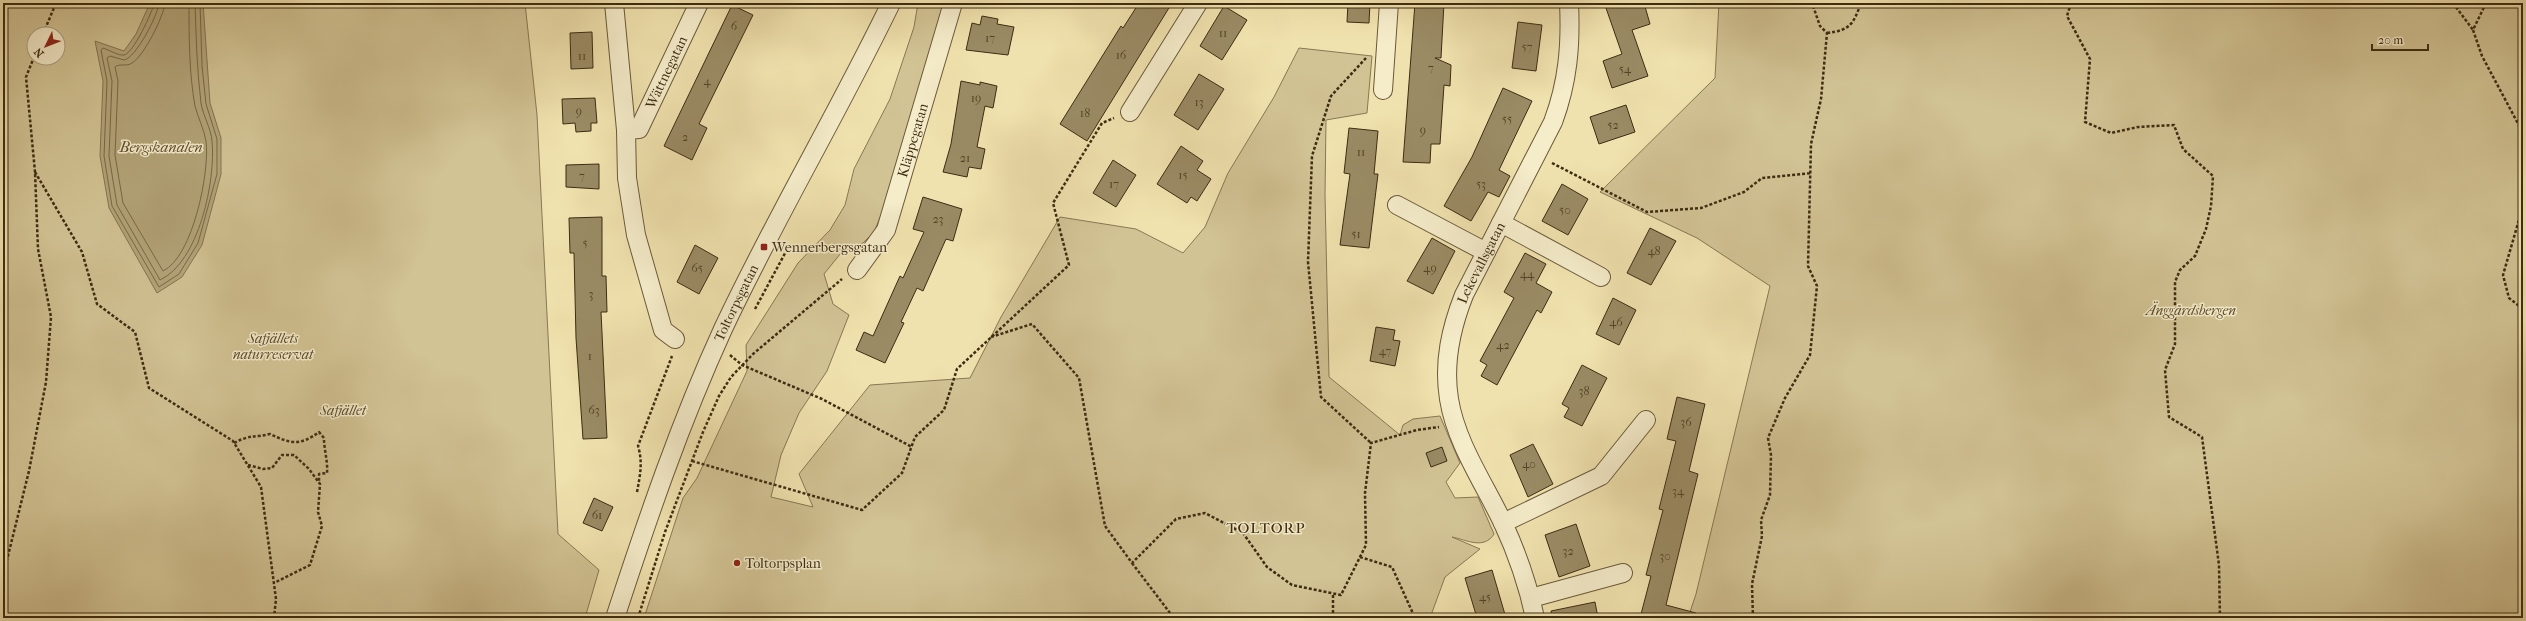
<svg xmlns="http://www.w3.org/2000/svg" width="2526" height="621" viewBox="0 0 2526 621" font-family="'IM FELL French Canon',serif">
<style>
.green{fill:#d2c394;stroke:#887854;fill-rule:evenodd}
.water{fill:#b3a479;stroke:#847450}
.lines{fill:none;stroke-linecap:round;stroke-linejoin:round}
.shore{stroke:#786846;stroke-width:1}
.building{fill:#9a8b64;stroke:#3d2c13}
.minor-casing{stroke:#6a5a3a;stroke-width:20}
.path{stroke:#3d2c13;stroke-width:2.5;stroke-dasharray:3 2;stroke-linecap:butt}
.minor{stroke:#f5ecca;stroke-width:18}
.poi-dot{fill:#8f2418;stroke:#f5ecca;stroke-width:1.5}
.labels{text-anchor:middle;dominant-baseline:central;stroke-width:3;stroke-linejoin:round;paint-order:stroke}
.number-label{font-size:12px;fill:#544427}
.street-label{font-size:14px;fill:#3d2c13;stroke:#f5ecca}
.poi-label{font-size:14px;fill:#3d2c13;stroke:#f5ecca;text-anchor:start}
.park-label{font-size:14px;font-style:italic;fill:#5b4a2d;stroke:#f5ecca}
.water-label{font-size:15px;font-style:italic;fill:#605032;stroke:#f5ecca}
.neighbourhood-label{font-size:15px;letter-spacing:1px;fill:#3d2c13;stroke:#f5ecca}
</style>
<rect width="100%" height="100%" fill="#f0e2ae"/>
<filter id="stains"><feTurbulence type="fractalNoise" baseFrequency=".005" numOctaves="4"/><feColorMatrix values="0 0 0 0 .2 0 0 0 0 .09 0 0 0 0 .02 0 0 0 .5 -.17"/></filter>
<radialGradient id="worn" r=".72"><stop offset=".6" stop-color="#630" stop-opacity="0"/><stop offset="1" stop-color="#630" stop-opacity=".3"/></radialGradient>
<path class="green" d="M3,3h522l12,112 21,419 41,36 -14,48h-582zM34,34h24v24h-24z
M918,3h26l-62,210 -8,19 -11,11 -22,10 -17,21 9,30 16,11 -22,56 -28,42 -18,42 -10,42 42,10 -14,-33 71,-89 100,-7 31,-61 59,-100 76,12 47,24 22,-26 23,-54 46,-76 25,-49 73,8 -5,57 -41,7 -1,75 4,182 71,58 3,-10 10,-6 27,-3 20,47 -14,19 9,16 23,-1 16,37c-10,16 -27,6 -42,3l28,12 -35,28 -15,41h-786l39,-120 14,-20 50,-107 -1,-26 52,-82 32,-33 15,-25 9,-36 36,-70 24,-72z
M1719,3h804v615h-835l8,-24 74,-308 -73,-48 -97,-46 115,-114z"/>
<path class="water" d="M150,3h53l7,100 11,35v36l-19,71 -20,32 -25,16 -48,-85 -9,-52 3,-75 -8,-40 29,10 12,-17z"/>
<g class="lines">
<path class="shore" d="M154,3c-1,8 -21,51 -30,52 -5,1 -15,-5 -21,-7l-2,2 6,31 -3,75 8,50 47,81 20,-13 19,-31 19,-69v-35l-11,-35 -4,-38 -2,-63
M159,3c-1,12 -23,55 -35,57l-14,-4 -3,2 5,23 -3,75 8,49 43,75c39,-18 56,-100 52,-139 -1,-13 -9,-25 -11,-38 -4,-33 -5,-67 -6,-100
M165,3c-1,13 -21,53 -33,60 -5,4 -13,0 -17,4l3,14 -3,74 8,48 40,68c30,-14 47,-100 43,-130 -2,-12 -8,-23 -11,-35 -6,-33 -6,-69 -6,-103"/>
</g>
<path class="building" d="M1139,3h33l-85,138 -27,-17 61,-98 2,2z
M1348,3h22l-1,20 -22,-1z
M1415,3h29l-3,55h-6l16,7 -1,21 -6,-1 -4,59h-9l-1,19 -27,-1z
M1621,3h23l6,21 -18,6 16,46 -36,12 -9,-27 19,-7 -16,-46z
M732,5l21,10 -54,109 8,4 -15,32 -28,-14z
M1224,6l23,14 -25,40 -22,-14z
M982,16l16,3 -1,5 17,3 -6,28 -42,-5 6,-27 8,2z
M1518,22l24,3 -6,46 -24,-3z
M592,32l1,36 -22,1 -1,-36z
M1199,74l25,15 -26,41 -24,-15z
M961,81l19,4v-3l17,4 -4,22 -8,-2 -8,41 8,2 -4,20 -12,-2 -2,10 -24,-5 8,-28z
M1503,88l29,13 -33,69 11,6 -11,21 -11,-5 -17,29 -27,-15 28,-49z
M595,98l2,25h-6v8l-15,1 -1,-9 -12,1 -1,-25z
M1626,105l9,27 -36,12 -9,-27z
M1349,128l29,3 -4,43h4l-9,74 -29,-3 10,-71 -6,-1z
M1181,146l22,15 -6,9 14,9 -14,22 -6,-4 -4,6 -30,-19z
M1113,160l23,15 -20,32 -23,-14z
M599,164v25l-33,-2v-22z
M1562,184l26,15 -20,36 -26,-14z
M923,197l39,12 -9,32 -7,-2 -23,52 -6,-3 -16,34 3,1 -19,40 -29,-13 8,-18 9,4 27,-60 3,2 21,-46 -11,-3z
M602,217v59h4l1,36h-6l6,126 -24,1 -7,-101 -2,-85h-4l-1,-35z
M1650,228l26,13 -25,44 -24,-12z
M1432,238l23,13 -22,43 -26,-13z
M695,245l23,13 -19,36 -22,-12z
M1525,253l21,11 -10,19 16,9 -11,21 -4,-3 -40,75 -16,-9 6,-11 -7,-4 34,-63 -10,-6z
M1613,298l23,12 -17,35 -23,-11z
M1376,327l19,3 -2,10 7,1 -5,25 -25,-5z
M1582,365l25,13 -25,48 -18,-9 5,-9 -7,-4z
M1677,397l28,7 -16,67 9,3 -32,131 30,8 -1,5h-55l11,-42 -5,-1 17,-65 -4,-1 17,-68 -9,-2z
M1533,444l20,40 -25,13 -18,-42z
M1442,447l5,14 -16,6 -5,-14z
M594,498l19,9 -11,24 -19,-8z
M1576,524l14,42 -31,11 -14,-42z
M1492,570l14,48h-29l-12,-40z
M1595,602l3,16h-46l-1,-7z"/>
<g class="lines">
<defs>
<g id="minor">
<path d="M614,3l12,127 1,48 9,57 27,95 12,9"/>
<path d="M1383,90l6,-87"/>
<path d="M1130,112l68,-109"/>
<path id="s1" d="M626,130l13,-1 60,-126"/>
<path d="M1397,205l89,47"/>
<path d="M1501,223l100,54"/>
<path id="s2" d="M857,270l29,-40 67,-227"/>
<path d="M1503,523l98,-47 45,-56"/>
<path d="M1531,598l92,-25"/>
<path id="s3" d="M615,618c32,-98 65,-195 108,-289 52,-111 115,-216 168,-326"/>
<path id="s4" d="M1535,618c-7,-33 -18,-65 -32,-95 -19,-40 -47,-80 -54,-124 -6,-37 2,-71 15,-104l89,-173c15,-40 18,-77 16,-119"/>
</g>
</defs>
<use href="#minor" class="minor-casing"/>
<path class="path" d="M2071,3l-4,13 23,43 -5,63 26,11 27,-6 36,-2 9,24 30,27 -2,30 -5,23 -11,27 -15,14 -5,12v62l-10,26 4,47 33,20 17,128 1,53
M2453,3l20,27
M2486,3l-13,27 9,26 41,77
M1827,33c23,-3 26,-8 34,-30
M43,34l13,-31
M1366,58l-35,38 -19,60 -4,106 13,135 50,46
M1552,163l95,49 54,-4 43,-16 18,-14 50,-5
M35,172l47,80 15,52 38,28 14,56 84,53 28,46 15,112 -2,19
M2523,206l-20,69 6,23 14,11
M755,309l35,-65
M991,337l41,-13 47,54 26,148 27,37 44,-44 29,-6 38,20 24,34 25,18 49,10 25,-50 -1,-52 6,-50 46,-13 22,-3
M730,355l12,10 80,34 90,48
M234,443c17,-9 20,-5 36,-9 21,10 30,12 49,-2l5,6c0,12 4,23 3,35l-8,1v7
M692,461l170,49 40,-37 13,-36 29,-27 13,-41 112,-104 -16,-62 49,-80 12,-5
M248,465l15,4 9,-1 10,-13h12l15,14 11,15 -2,28 4,14 -12,39 -36,18
M637,492c3,-16 6,-30 1,-46l34,-90
M1360,557l32,10 23,51
M1132,563l38,50 8,5
M3,576l26,-105 17,-89 5,-65 -13,-68 -3,-77 -9,-95 8,-20
M638,618l27,-86 38,-100 16,-36 12,-19 22,-23 89,-75
M1333,618v-24
M1753,618l-1,-34 10,-48 -1,-16 9,-25 1,-40 -3,-17 17,-40 25,-43 7,-69 -9,-20 3,-122 10,-45 6,-66 -7,-7 -8,-23"/>
<use href="#minor" class="minor"/>
</g>
<g class="poi-dot">
<rect x="760" y="243" width="8" height="8" rx="2"/>
<circle cx="737" cy="563" r="4"/>
</g>
<g class="labels">
<g class="number-label">
<text x="734" y="26">6</text>
<text x="1223" y="33">11</text>
<text x="990" y="38">17</text>
<text x="1527" y="47">57</text>
<text x="1121" y="55">16</text>
<text x="582" y="56">11</text>
<text x="1431" y="68">7</text>
<text x="1625" y="69">54</text>
<text x="707" y="81">4</text>
<text x="976" y="98">19</text>
<text x="1199" y="102">13</text>
<text x="579" y="111">9</text>
<text x="1085" y="113">18</text>
<text x="1507" y="119">55</text>
<text x="1613" y="125">52</text>
<text x="1423" y="130">9</text>
<text x="685" y="137">2</text>
<text x="1361" y="152">11</text>
<text x="965" y="158">21</text>
<text x="1183" y="175">15</text>
<text x="582" y="176">7</text>
<text x="1114" y="184">17</text>
<text x="1481" y="184">53</text>
<text x="1565" y="210">50</text>
<text x="938" y="219">23</text>
<text x="1356" y="234">51</text>
<text x="585" y="243">5</text>
<text x="1654" y="251">48</text>
<text x="697" y="268">65</text>
<text x="1430" y="268">49</text>
<text x="1527" y="274">44</text>
<text x="591" y="294">3</text>
<text x="1616" y="322">46</text>
<text x="1503" y="345">42</text>
<text x="1385" y="351">47</text>
<text x="590" y="356">1</text>
<text x="1584" y="391">38</text>
<text x="594" y="410">63</text>
<text x="1686" y="422">36</text>
<text x="1529" y="464">40</text>
<text x="1678" y="491">34</text>
<text x="597" y="515">61</text>
<text x="1568" y="551">32</text>
<text x="1665" y="556">30</text>
<text x="1485" y="597">45</text>
</g>
<g class="street-label">
<text stroke="none"><textPath href="#s1" startOffset="76">Wättnegatan</textPath></text>
<text stroke="none"><textPath href="#s2" startOffset="143">Kläppegatan</textPath></text>
<text stroke="none"><textPath href="#s4" startOffset="379">Lekevallsgatan</textPath></text>
<text stroke="none"><textPath href="#s3" startOffset="338">Toltorpsgatan</textPath></text>
</g>
<g class="poi-label">
<text x="772" y="247">Wennerbergsgatan</text>
<text x="745" y="563">Toltorpsplan</text>
</g>
<g class="park-label">
<text x="2191" y="310">Änggårdsbergen</text>
<text x="273" y="338">Safjällets<tspan x="273" dy="16">naturreservat</tspan></text>
<text x="343" y="410">Safjället</text>
</g>
<g class="water-label">
<text x="161" y="147">Bergskanalen</text>
</g>
<g class="neighbourhood-label">
<text x="1266" y="528">TOLTORP</text>
</g>
</g>
<rect width="2526" height="621" fill="none" stroke="#f0e2ae" stroke-width="16"/>
<rect x="4" y="4" width="2518" height="613" fill="none" stroke="#3d2c13" stroke-width="2"/>
<rect x="8" y="8" width="2510" height="605" fill="none" stroke="#3d2c13"/>
<g transform="translate(46 46) rotate(227)"><circle r="19" fill="#f5ecca" stroke="#ab9f81"/>
<path d="M0-3L7 15L0 10L-7 15Z" fill="#8f2418"/>
<text y="-6" font-size="11" font-weight="bold" text-anchor="middle" fill="#3d2c13">N</text>
</g>
<path d="M2372 44v6h56v-6" fill="none" stroke="#3d2c13" stroke-width="2"/>
<text x="2378" y="44" font-size="12" fill="#3d2c13" stroke="#f5ecca" stroke-width="3" paint-order="stroke">20 m</text>
<rect width="100%" height="100%" filter="url(#stains)"/>
<rect width="100%" height="100%" fill="url(#worn)"/>
</svg>
